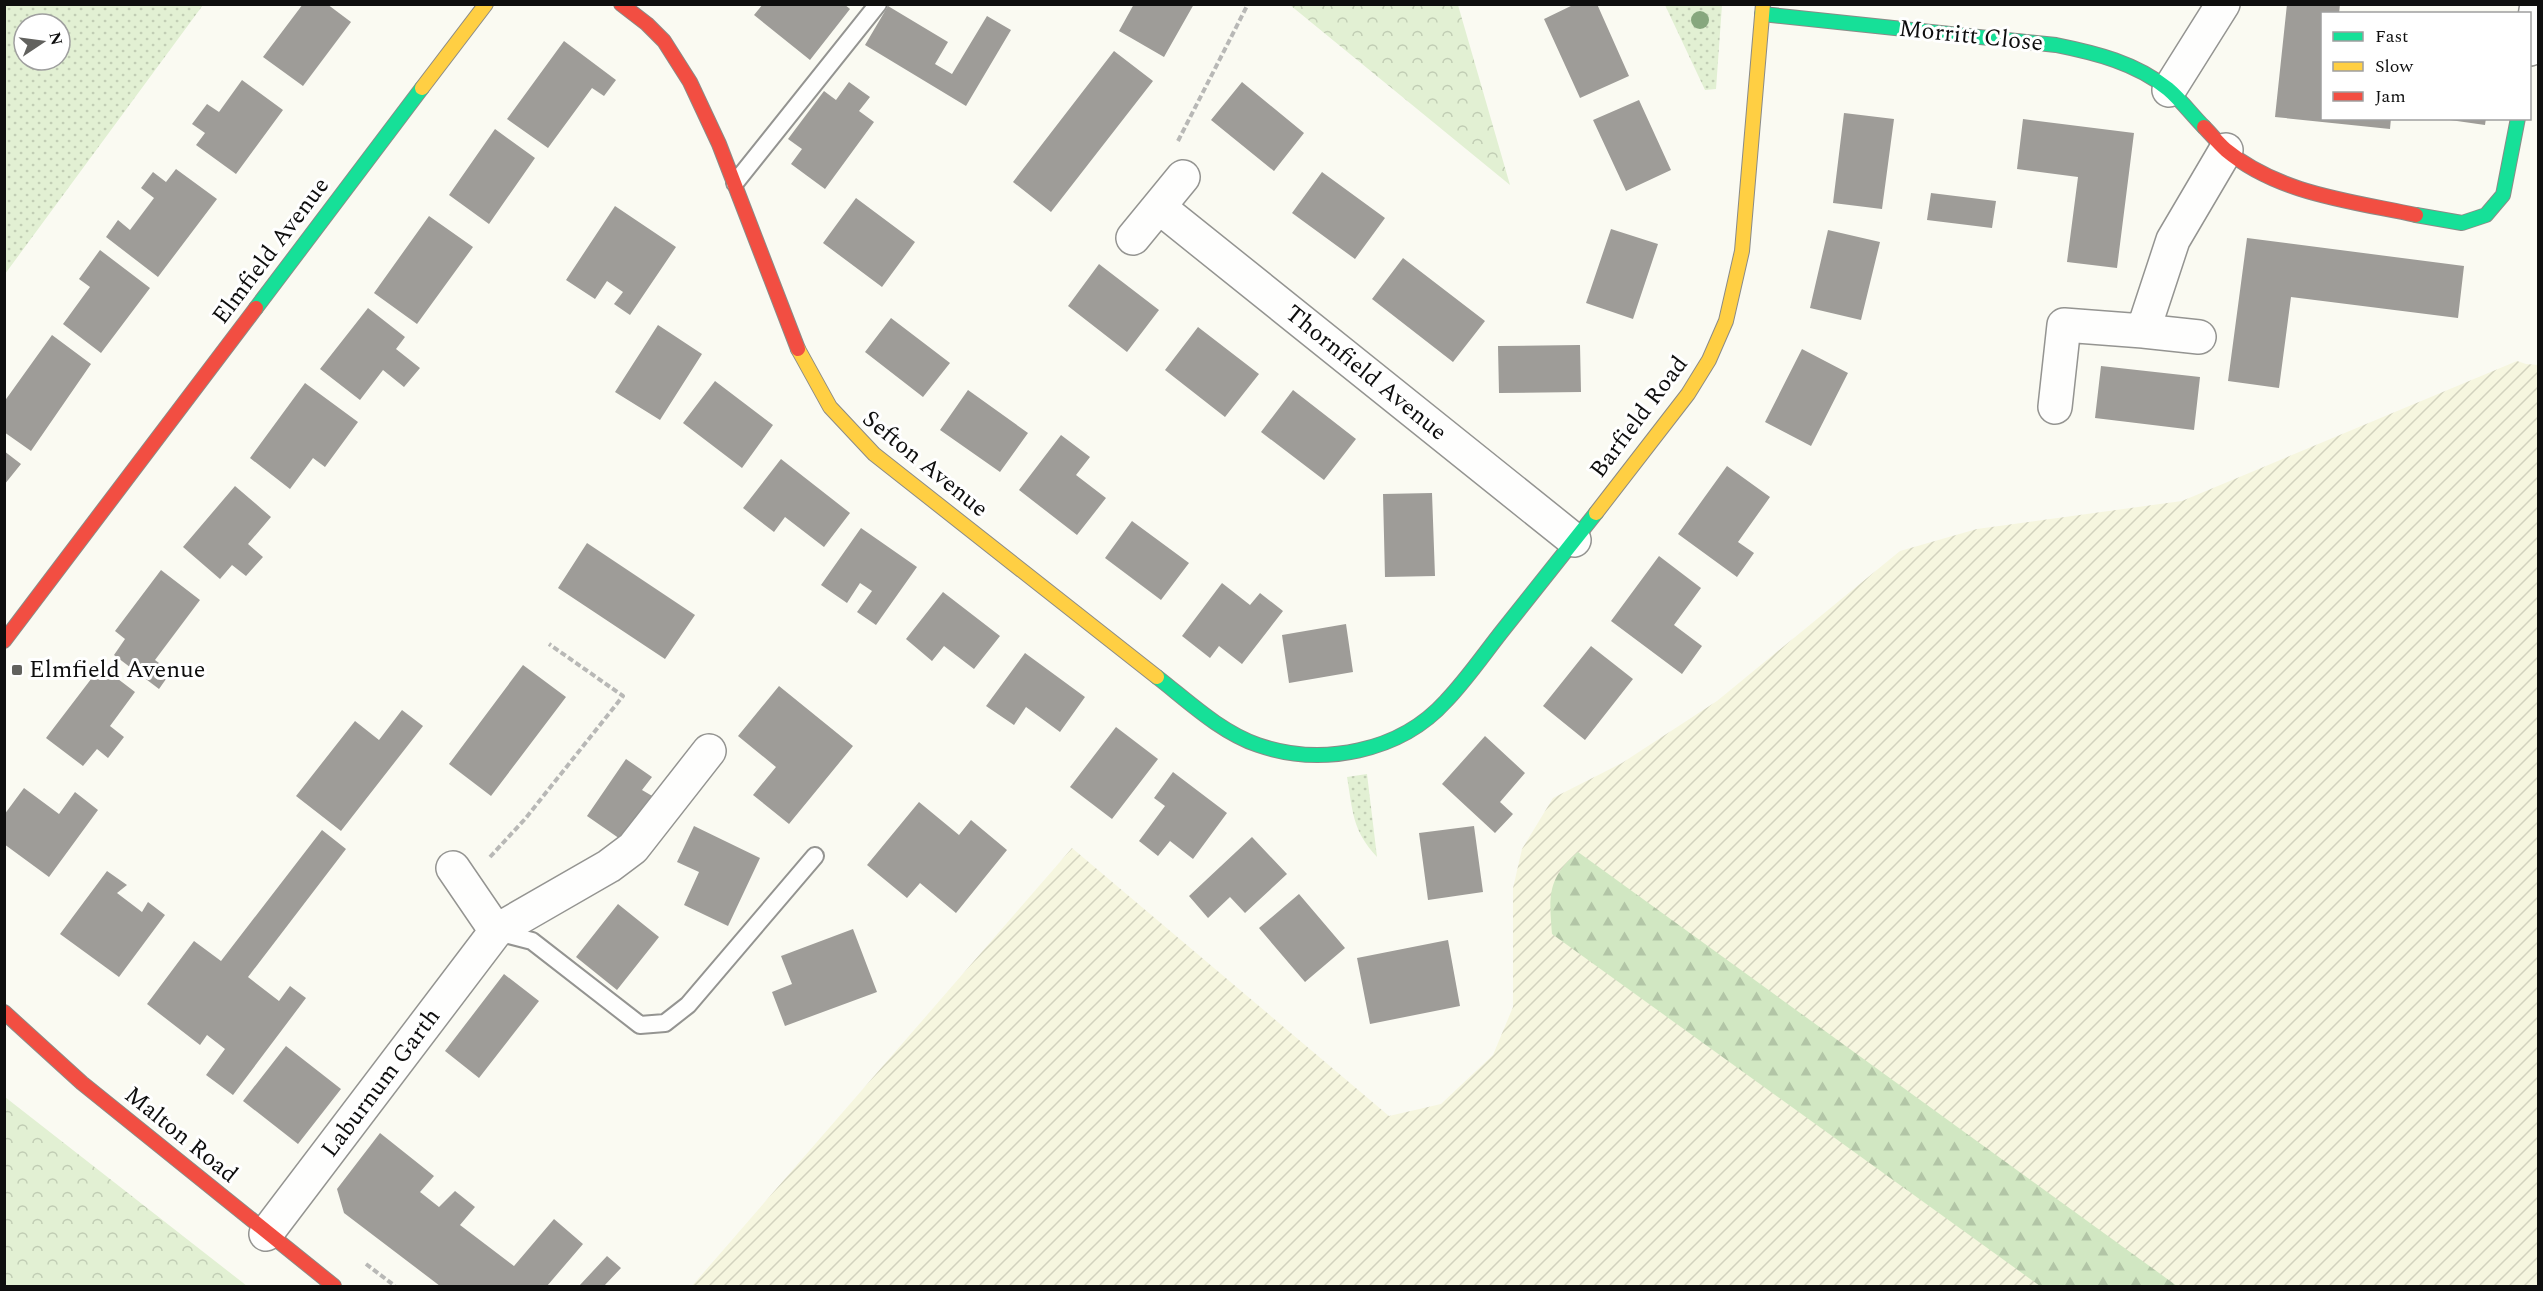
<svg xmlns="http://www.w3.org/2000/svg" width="2543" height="1291" viewBox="0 0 2543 1291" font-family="Spectral,serif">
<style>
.farmland{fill:url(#farmland-furrows)}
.grass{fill:url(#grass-dots);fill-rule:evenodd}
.forest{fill:url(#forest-firs)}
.park{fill:url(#park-crowns)}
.building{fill:#9e9c98}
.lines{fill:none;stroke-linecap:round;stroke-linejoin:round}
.lane-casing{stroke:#949491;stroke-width:20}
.street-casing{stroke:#949491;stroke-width:36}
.fast-casing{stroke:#8b8b87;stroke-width:16}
.slow-casing{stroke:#8b8b87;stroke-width:16}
.jam-casing{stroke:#8b8b87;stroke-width:16}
.path{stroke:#b8b8b6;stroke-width:4;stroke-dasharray:6 3;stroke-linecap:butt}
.lane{stroke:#fefefd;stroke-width:16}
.street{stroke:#fefefd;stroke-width:33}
.fast{stroke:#16e098;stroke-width:14}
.slow{stroke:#ffcf43;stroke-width:14}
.jam{stroke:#f24e42;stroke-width:14}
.tree{fill:#87a77e}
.poi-dot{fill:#61615e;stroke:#fff;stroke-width:2}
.labels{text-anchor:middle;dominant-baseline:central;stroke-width:6;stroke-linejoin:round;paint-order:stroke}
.street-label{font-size:24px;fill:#0e0e0e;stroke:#fff}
.poi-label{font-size:24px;fill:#0e0e0e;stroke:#fff;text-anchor:start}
</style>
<defs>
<pattern id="farmland-furrows" width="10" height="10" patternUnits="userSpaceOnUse" patternTransform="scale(1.5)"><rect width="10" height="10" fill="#f6f6df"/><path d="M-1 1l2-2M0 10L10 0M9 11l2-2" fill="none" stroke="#d2d2be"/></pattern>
<pattern id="grass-dots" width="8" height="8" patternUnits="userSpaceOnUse" patternTransform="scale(1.5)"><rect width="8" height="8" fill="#e2f0d3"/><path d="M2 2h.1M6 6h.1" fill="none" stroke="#c1cdb4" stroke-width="1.8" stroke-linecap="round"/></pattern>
<pattern id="forest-firs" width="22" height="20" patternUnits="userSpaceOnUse" patternTransform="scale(1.5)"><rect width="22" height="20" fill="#d1e7c2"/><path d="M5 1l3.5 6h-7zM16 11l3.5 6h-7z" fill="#b2c5a6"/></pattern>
<pattern id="park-crowns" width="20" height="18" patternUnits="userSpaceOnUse" patternTransform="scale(1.5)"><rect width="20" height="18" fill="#e2f0d3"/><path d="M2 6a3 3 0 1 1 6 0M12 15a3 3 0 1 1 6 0" fill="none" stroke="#c1cdb4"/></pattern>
</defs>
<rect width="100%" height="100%" fill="#fafaf2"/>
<path class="farmland" d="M2517,361l9,3 12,1v921h-1846l380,-438 317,268 52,-12 52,-49 20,-48v-119l9,-39 31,-51 69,-35 95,-62 183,-150 77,-22 205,-28z"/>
<path class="grass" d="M5,4l198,1 -198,269 -1,-269zM24,24h36v36h-36z
M1665,5h57l-6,84 -11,1z
M1367,774l10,83c-25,-27 -24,-45 -30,-80z"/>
<path class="forest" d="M1578,852l599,434h-137l-488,-352c-3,-38 -5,-56 26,-82z"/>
<path class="park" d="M1290,5h168l52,180z
M4,1097h1l242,189h-242z"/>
<path class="building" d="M303,4h24l24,18 -48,64 -40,-29z
M763,4h81l6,5 -40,51 -56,-45z
M1134,4h60l-30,53 -45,-26z
M1575,4h22l32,72 -49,22 -36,-79z
M2287,4h53l-1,10h-17v104h69l-1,11 -115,-12z
M888,6l60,36 -13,22 17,10 35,-58 24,14 -45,76 -101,-61z
M564,41l52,39 -12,16 -12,-8 -44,60 -41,-29z
M1114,51l39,30 -102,131 -38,-30z
M242,80l41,30 -47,64 -40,-29 9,-12 -13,-9 15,-20 12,8z
M849,82l21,15 -11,14 15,11 -49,67 -34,-25 11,-15 -14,-10 36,-48 12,9z
M1242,82l62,51 -30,38 -63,-51z
M1639,100l32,70 -45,21 -33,-71z
M1844,113l50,6 -12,90 -49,-6z
M2436,118h50l-1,7z
M2023,119l111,14 -17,135 -50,-6 11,-85 -61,-8z
M495,129l40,29 -46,66 -40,-29z
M176,169l41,30 -59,78 -52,-40 12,-17 12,10 24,-32 -13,-10 12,-16 13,10z
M1322,172l63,46 -30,41 -63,-46z
M1931,193l65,8 -4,27 -65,-8z
M856,198l59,44 -33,45 -59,-44z
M615,206l61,41 -46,68 -16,-11 9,-12 -16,-11 -12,18 -29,-19z
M429,216l44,31 -56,77 -43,-31z
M1611,229l47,15 -25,75 -47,-16z
M1828,230l52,12 -19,78 -51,-12z
M2247,238l217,28 -6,52 -167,-21 -12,91 -51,-7z
M100,250l50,38 -49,65 -38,-29 27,-37 -11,-8z
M1403,258l82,63 -32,41 -81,-63z
M1099,264l60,46 -32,42 -59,-46z
M368,308l37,29 -9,12 24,19 -16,19 -21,-17 -23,30 -40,-31z
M891,318l59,45 -27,34 -58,-45z
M658,325l44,29 -42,66 -45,-28z
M1198,327l61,47 -34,43 -60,-47z
M52,335l39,29 -60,87 -27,-19v-30z
M1580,345l1,47 -82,1 -1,-47z
M1802,349l46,24 -37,73 -46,-24z
M2101,366l99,11 -6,53 -99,-12z
M715,381l58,44 -31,43 -59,-45z
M305,383l53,39 -33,45 -12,-9 -23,31 -40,-31z
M968,390l60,43 -28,39 -60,-42z
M1293,390l63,49 -32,41 -63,-48z
M1061,435l29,22 -14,18 30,23 -29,37 -58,-45z
M4,451l17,13 -17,21z
M781,459l69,54 -26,34 -39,-30 -11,15 -31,-24z
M1727,466l43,31 -32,45 16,11 -17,24 -59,-43z
M235,486l36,31 -23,27 15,13 -17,19 -14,-11 -12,14 -37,-32z
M1432,493l3,83 -50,1 -2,-83z
M1132,521l57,42 -28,37 -56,-42z
M861,528l56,39 -41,58 -19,-13 15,-21 -12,-8 -13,20 -26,-18z
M587,543l108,72 -30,44 -107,-71z
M1659,556l42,32 -27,37 28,21 -20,28 -71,-53z
M161,570l39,30 -45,60 16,12 -12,17 -45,-34 11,-16 -10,-8z
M1222,583l28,22 10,-12 23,18 -41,53 -23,-18 -9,12 -28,-22z
M943,592l57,44 -26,33 -30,-23 -12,15 -26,-22z
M1346,624l7,48 -64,11 -7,-48z
M1591,646l42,33 -48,61 -42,-34z
M1025,653l60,44 -25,35 -34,-25 -12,18 -28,-19z
M523,665l43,32 -75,99 -42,-32z
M101,666l34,26 -25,34 14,11 -16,21 -11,-9 -14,17 -37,-28z
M779,686l74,60 -64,78 -36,-29 23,-28 -38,-31z
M402,710l21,16 -82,105 -45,-35 59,-75 24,19z
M1116,727l42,32 -46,60 -42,-32z
M1485,736l40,37 -25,29 13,12 -18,19 -53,-49z
M626,759l26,18 -10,13 12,7 -31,44 -36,-25z
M1173,772l54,41 -34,46 -23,-18 -12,15 -19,-15 26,-35 -11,-8z
M24,788l35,26 16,-22 23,18 -49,67 -45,-33v-29z
M919,802l40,33 12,-15 36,30 -51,63 -36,-30 -13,15 -40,-33z
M694,826l66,32 -32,68 -44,-21 15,-33 -22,-10z
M1474,826l9,66 -55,8 -9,-67z
M322,830l24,19 -98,128 31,24 11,-15 16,12 -73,97 -27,-20 19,-26 -18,-14 -7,10 -53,-41 47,-63 27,20z
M1252,837l35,37 -42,39 -15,-16 -22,21 -19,-22z
M107,871l20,14 -10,8 25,19 6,-10 17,13 -46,62 -59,-43z
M1299,894l46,54 -40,34 -46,-54z
M618,904l41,33 -42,53 -41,-33z
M853,929l24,63 -92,34 -13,-34 20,-8 -11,-28z
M1448,940l12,66 -90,18 -13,-66z
M504,974l35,27 -60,77 -34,-27z
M286,1046l55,43 -43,55 -55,-43z
M380,1133l54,43 -14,16 19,15 16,-16 20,16 -15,18 54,41 40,-47 29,25 -36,42h-107l-96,-73 -7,-24z
M607,1256l14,12 -17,18h-25z"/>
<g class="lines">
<defs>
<path id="lane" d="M735,183l143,-179
M497,932l35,9 108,84 25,-2 23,-18 127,-149"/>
<path id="street" d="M2530,49l7,-45
M2169,90l54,-86
M1159,207l415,333
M1133,238l50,-61
M2143,331l56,6
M2055,407l9,-82 79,6 30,-91 53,-90
M453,868l43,63 113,-65 24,-18 76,-97
M266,1234l230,-303"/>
<path id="fast" d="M1762,14l294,31c40,8 80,18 112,44 13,11 24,26 36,38
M2416,215l46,8 24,-8 17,-20 15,-77
M256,308l166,-220
M1157,677c31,24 63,55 101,68 64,22 142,7 188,-44 21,-22 38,-47 57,-71 31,-39 62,-78 93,-117"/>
<path id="slow" d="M422,88l64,-84
M798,349l32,58 44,47 283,223
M1596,513l92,-119 21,-34 17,-39 16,-70 21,-247"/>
<path id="jam" d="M621,4l26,20 17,17 26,41 29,62 79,205
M2204,127c7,7 14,16 22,23 53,44 125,51 190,65
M4,641l252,-333
M4,1012l78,71 252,203"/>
</defs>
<use href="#lane" class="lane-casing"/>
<use href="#street" class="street-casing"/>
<use href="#fast" class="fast-casing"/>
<use href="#slow" class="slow-casing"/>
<use href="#jam" class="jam-casing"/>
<path class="path" d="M1178,141l70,-137
M490,857l35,-38 98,-123 -74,-52
M366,1264l29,22"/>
<use href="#lane" class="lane"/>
<use href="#street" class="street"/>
<use href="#fast" class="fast"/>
<use href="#slow" class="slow"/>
<use href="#jam" class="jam"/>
</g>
<circle class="tree" cx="1700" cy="20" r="9"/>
<rect class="poi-dot" x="11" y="664" width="12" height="12" rx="3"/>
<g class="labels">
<g class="street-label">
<text transform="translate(1971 36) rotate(6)">Morritt Close</text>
<text transform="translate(271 251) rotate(-53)">Elmfield Avenue</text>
<text transform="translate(1366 373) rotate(39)">Thornfield Avenue</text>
<text transform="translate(1639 417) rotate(-53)">Barfield Road</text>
<text transform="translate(925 464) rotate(39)">Sefton Avenue</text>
<text transform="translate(381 1083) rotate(-53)">Laburnum Garth</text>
<text transform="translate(181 1135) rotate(39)">Malton Road</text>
</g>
<g class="poi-label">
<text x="29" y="670">Elmfield Avenue</text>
</g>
</g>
<rect width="2543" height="1291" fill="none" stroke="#0e0e0e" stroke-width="12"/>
<rect x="2321" y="12" width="210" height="108" fill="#ffffff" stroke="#9f9f9f" stroke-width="1.5"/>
<rect x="2333" y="32" width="30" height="9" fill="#16e098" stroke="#9f9f9f" stroke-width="1.5"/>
<text x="2375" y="42" font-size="18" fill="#0e0e0e">Fast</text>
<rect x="2333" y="62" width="30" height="9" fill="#ffcf43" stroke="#9f9f9f" stroke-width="1.5"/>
<text x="2375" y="72" font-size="18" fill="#0e0e0e">Slow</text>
<rect x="2333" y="92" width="30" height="9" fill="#f24e42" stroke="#9f9f9f" stroke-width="1.5"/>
<text x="2375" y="102" font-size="18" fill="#0e0e0e">Jam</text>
<g transform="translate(42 42) rotate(77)"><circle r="28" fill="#ffffff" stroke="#9f9f9f" stroke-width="1.5"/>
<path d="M0-4.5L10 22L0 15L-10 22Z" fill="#61615e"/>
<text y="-9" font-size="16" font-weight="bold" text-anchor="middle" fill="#0e0e0e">N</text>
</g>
</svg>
